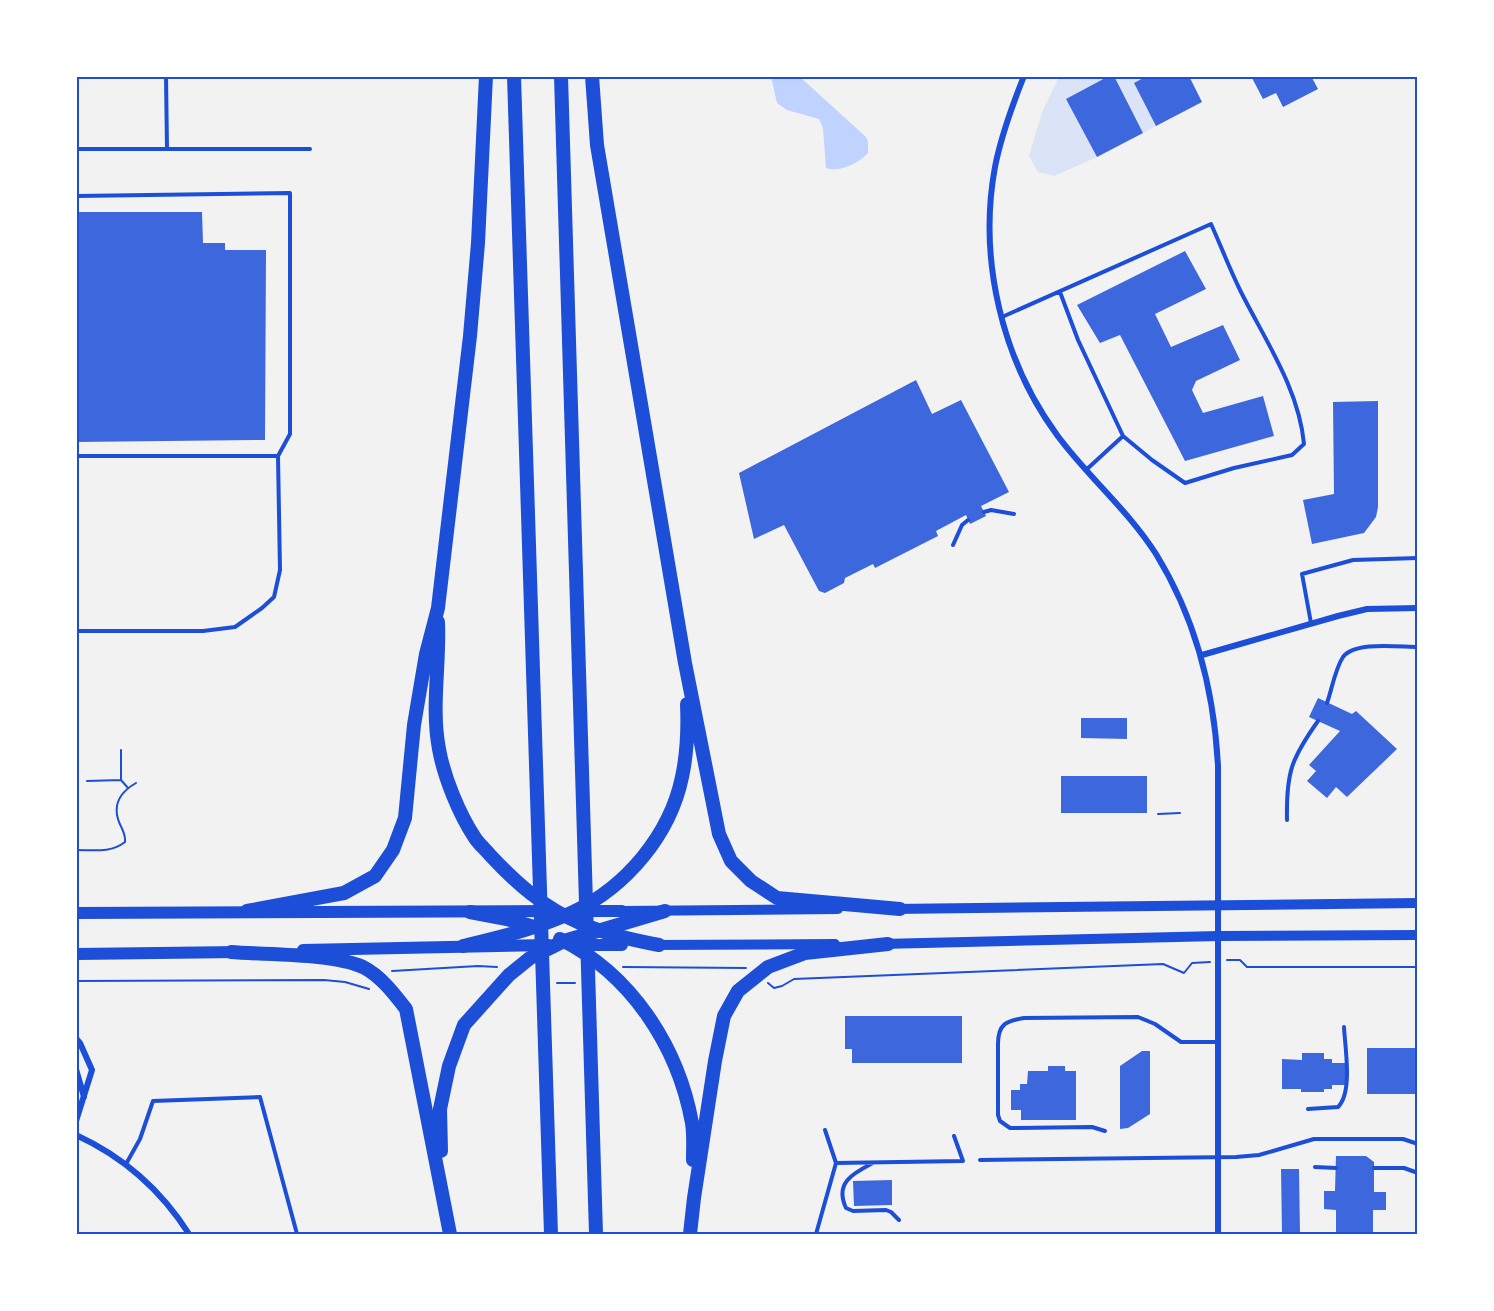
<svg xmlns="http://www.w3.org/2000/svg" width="1494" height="1311" viewBox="0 0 1494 1311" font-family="'Archivo Narrow',sans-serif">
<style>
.green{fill:#dbe4f7}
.water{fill:#bfd3fe}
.building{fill:#3d67dc}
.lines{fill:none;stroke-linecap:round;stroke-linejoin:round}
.path{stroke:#1d4ed8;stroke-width:2}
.service{stroke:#1d4ed8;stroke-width:4}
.minor{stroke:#1d4ed8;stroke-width:6}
.secondary{stroke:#1d4ed8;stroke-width:10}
.primary{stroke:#1d4ed8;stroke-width:12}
.motorway{stroke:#1d4ed8;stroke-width:14}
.neatline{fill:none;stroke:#1d4ed8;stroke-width:2}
</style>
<rect width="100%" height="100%" fill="#f2f2f2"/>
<path class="green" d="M1059,77h50l-42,22 30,58 -43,19 -16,-4 -9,-16 13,-44z
M1114,77h33l9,49 -13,7z"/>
<path class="water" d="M771,77h29l66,60 2,5v11c-9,10 -29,20 -42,15l-3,-40 -4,-9 -32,-9 -10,-7z"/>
<path class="building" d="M1109,76h5l29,57 -46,24 -31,-58z
M1147,76h42l13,26 -46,24 -22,-43z
M1251,76h60l7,13 -35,18 -7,-14 -13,6z
M76,212h126l1,31h22v7h41l-1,190 -189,2z
M1185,251l21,38 -51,25 16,33 52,-22 17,35 -44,21 -4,9 11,23 60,-17 11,40 -89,25 -65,-126 -20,8 -23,-38z
M916,380l16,34 29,-14 48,92 -28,14 5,10 -16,8 -4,-9 -30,16 2,5 -63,32 -2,-4 -28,14 -1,5 -19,10 -6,-2 -35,-66 -30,14 -15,-66z
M1378,401v106l-2,10 -12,16 -52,11 -9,-44 31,-6 -1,-92z
M1318,698l34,16 4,-3 41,38 -50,48 -11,-10 -9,11 -20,-17 9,-10 -7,-6 31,-34 -31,-14z
M1081,718h46v21l-46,-1z
M1061,776h86v37h-86z
M845,1016h117v47h-110v-14h-7z
M1367,1048h51v46h-51z
M1142,1051h8v63l-22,14 -8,1v-63z
M1302,1053h22v6h8v4h13v22h-13v4h-8v3h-23v-3h-19v-30l20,1z
M1048,1066h17v5h11v49h-55v-10h-10v-20h9v-6h7l1,-13h20z
M1336,1156h30l8,6v30h12v18h-13v24h-37v-24l-12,-1v-18h11z
M1281,1169h18l1,65h-18z
M892,1180v25l-38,1 -1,-25z"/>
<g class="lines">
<path class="path" d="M121,750v30l7,8
M87,781l34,-1
M1158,814l22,-1
M76,850c18,0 35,3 49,-8 1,-10 -5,-15 -7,-23 -5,-17 4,-28 18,-36
M1227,960h13l7,7h171
M623,967l123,1
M392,971l86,-5 19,1
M76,981l248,-1 21,2 24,7
M557,983h18
M768,983l6,5 8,-2 12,-7 369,-15 21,9 8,-10 18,-1"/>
<path class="service" d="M166,76l1,73
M76,149h234
M76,196l214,-3v241l-12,22 2,114 -6,27 -12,11 -27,19 -32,4h-127
M1060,292l18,48 45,96
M1002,317l209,-93c10,22 19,46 30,68 24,48 58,97 63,152l-12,11 -58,13 -49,15 -33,-23 -29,-24 -37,34
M76,456h202
M984,512l7,-2 23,4
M953,545l9,-20 6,-5
M1311,623l-9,-49 51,-14 65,-2
M1327,703c5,-14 8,-34 16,-46 12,-16 56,-10 75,-10
M1287,820c-1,-47 4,-61 31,-99
M1308,1109l30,-2c15,-15 7,-59 6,-80
M825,1130l11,33
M1105,1131l-13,-4 -82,1 -10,-7 -2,-6v-71c0,-20 8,-23 26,-26l114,-1 17,7 26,18h36
M980,1160l256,-3 23,-2 55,-16h89l15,5
M873,1163c-19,10 -39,19 -27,45l7,3 33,-1 5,2 8,8
M126,1164l14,-25 13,-38 107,-4 37,137
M1315,1167l21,1
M1374,1168h30l14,5
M816,1234l20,-71 127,-2 -9,-25"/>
<path class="minor" d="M1024,76c-12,30 -23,60 -29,91 -17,92 7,193 62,268 31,42 71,75 99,119 40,65 58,136 62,212v468
M1202,655l136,-39 29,-7 51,-1
M76,1038l4,5 12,27 -16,51
M76,1069l8,28
M76,1135c48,22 85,55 113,99"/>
<path class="secondary" d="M893,909l525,-6
M622,911l216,-2
M881,944l338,-8 199,-1
M653,945l182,-1"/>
<path class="primary" d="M578,911h44
M76,913l472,-2
M579,945h43
M303,950l246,-5
M76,954l164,-2"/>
<path class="motorway" d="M514,76l37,1158
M561,76l35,1158
M592,76l5,69 88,518 34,171 12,27 20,20 26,17 123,11
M438,622c2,42 -7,85 1,127 5,28 20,65 36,89 4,6 10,11 15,17 26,28 54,53 90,68 25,11 52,17 79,22
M247,911l97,-18 31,-17 18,-26 12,-32 9,-93 12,-71 12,-46 32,-272 8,-93 8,-167
M470,912l37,7 27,8
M560,939c71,35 118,107 132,184 2,12 1,25 1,37
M463,946c37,-9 76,-18 110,-34 53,-25 97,-77 109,-135 5,-23 6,-50 5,-73
M231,952c36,3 101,1 132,15 18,9 32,28 43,42l44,225
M441,1151l-1,-42 9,-43 15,-41 45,-50 21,-17 34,-17 101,-30
M690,1234l4,-36 21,-137 9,-45 14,-25 30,-24 37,-14 83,-9"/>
</g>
<rect width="1494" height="1311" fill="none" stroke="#ffffff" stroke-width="156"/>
<rect x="78" y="78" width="1338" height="1155" class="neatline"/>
</svg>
